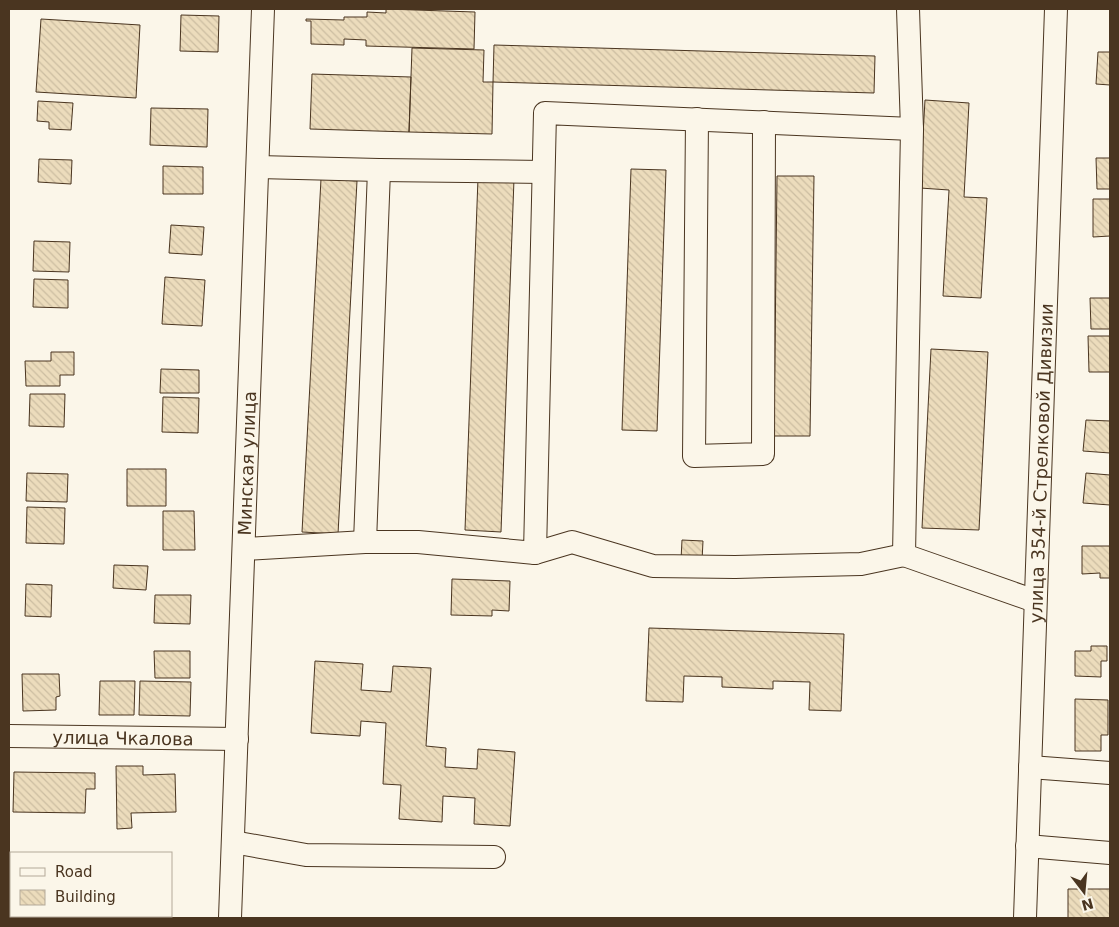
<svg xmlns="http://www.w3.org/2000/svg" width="1119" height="927" viewBox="0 0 1119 927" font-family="'DejaVu Sans',sans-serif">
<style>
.building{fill:url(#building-back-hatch);stroke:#4a3520}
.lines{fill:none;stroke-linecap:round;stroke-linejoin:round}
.minor-casing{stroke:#4a3520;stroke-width:24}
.minor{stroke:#fbf6e9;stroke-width:22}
.labels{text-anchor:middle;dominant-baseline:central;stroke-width:4;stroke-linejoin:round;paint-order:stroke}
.street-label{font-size:18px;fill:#4a3520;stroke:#fbf6e9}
</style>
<defs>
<pattern id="building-back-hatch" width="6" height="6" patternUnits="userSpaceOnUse" patternTransform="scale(1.25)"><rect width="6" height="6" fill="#ecdcbc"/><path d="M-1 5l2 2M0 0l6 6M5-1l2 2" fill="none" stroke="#ccbda1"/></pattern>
</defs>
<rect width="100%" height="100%" fill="#fbf6e9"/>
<path class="building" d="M386,9l89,3 -1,37 -108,-3v-6l-22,-1v6l-33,-1v-23h-5v-2l38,1v-3h23v-5l19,1z
M181,15l38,1 -1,36 -38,-1z
M41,19l99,6 -4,73 -100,-6z
M494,45l381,11 -1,37 -381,-11z
M412,48l72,2 -1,32h10l-1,52 -83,-2z
M1098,52h12v33l-14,-1z
M312,74l99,3 -2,55 -99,-3z
M925,100l44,3 -5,94 23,1 -6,100 -38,-2 6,-106 -29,-2z
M38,101l35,2 -2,27 -22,-1v-7l-12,-1z
M151,108l57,1 -1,38 -57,-2z
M1096,158h14v31h-13z
M39,159l33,1 -1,24 -33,-2z
M163,166l40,1v27h-40z
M631,169l35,1 -9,261 -35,-1z
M777,176h37l-4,260h-36z
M478,178l36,1 -13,353 -36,-2z
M321,179l36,2 -19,353 -36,-2z
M1093,199h17v37l-17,1z
M171,225l33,2 -2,28 -33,-2z
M34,241l36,1 -1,30 -36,-1z
M165,277l40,3 -3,46 -40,-2z
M34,279l34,1v28l-35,-1z
M1090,298h20v31h-19z
M1088,336h22v36h-21z
M931,349l57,3 -9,178 -57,-2z
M51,352h23v23h-14v11h-34l-1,-25h26z
M161,369l38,1v23h-39z
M30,394h35l-1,33 -35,-1z
M163,397l36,1 -1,35 -36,-1z
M1086,420l24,1v32l-27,-2z
M127,469h39v37h-39z
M27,473l41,1 -1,28 -41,-1z
M1086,473l24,2v30l-27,-2z
M27,507l38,1 -1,36 -38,-1z
M163,511h31l1,39h-32z
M682,540l21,1 -1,20 -21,-1z
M1082,546h28v32h-10v-5l-18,1z
M114,565l34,1 -2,24 -33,-2z
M452,579l58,2 -1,30 -17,-1v6l-41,-1z
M26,584l26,1 -1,32 -26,-1z
M155,595h36l-1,29 -36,-1z
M649,628l195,6 -3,77 -32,-1 1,-28 -37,-1v8l-51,-2v-10l-38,-1 -1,26 -37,-1z
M1091,646h16v15h-6v16l-26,-1v-25h16z
M154,651h36v27h-35z
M315,661l48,3 -2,26 30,2 2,-26 38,2 -5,78 20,2 -1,19 32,2 1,-20 37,3 -5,74 -36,-2 1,-26 -32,-2 -1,26 -43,-3 2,-34 -18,-1 3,-61 -25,-2 -1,15 -49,-3z
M22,674h37l1,22 -4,1v13l-33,1z
M100,681h35l-1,34h-35z
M140,681l51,1 -1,34 -51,-1z
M1075,699l33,1v35h-7v16h-26z
M116,766h27v9l32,-1 1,38 -45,1 1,15 -15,1z
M14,772l81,1v16h-9l-1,24 -72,-1z
M1068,889h42v29h-42z"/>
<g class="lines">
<defs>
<g id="minor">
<path d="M908,9l4,120 -8,426 131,46"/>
<path d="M697,119l-3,337 69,-2 1,-332"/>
<path d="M258,167l121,3 -14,372"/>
<path d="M379,170l164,2"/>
<path d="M244,549l121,-7h53l117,11 10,-440 367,16"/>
<path d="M535,553l37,-11 81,24 82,1 126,-3 43,-9"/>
<path id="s1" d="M9,736l228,3"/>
<path d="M1030,767l80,6"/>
<path d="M233,842l73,13 188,2"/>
<path d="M1027,846l83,7"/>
<path id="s2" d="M230,918l33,-909"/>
<path id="s3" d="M1025,918l31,-909"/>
</g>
</defs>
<use href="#minor" class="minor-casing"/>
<use href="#minor" class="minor"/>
</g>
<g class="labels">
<g class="street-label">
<text stroke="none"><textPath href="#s3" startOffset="455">улица 354-й Стрелковой Дивизии</textPath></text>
<text stroke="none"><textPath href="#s2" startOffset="455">Минская улица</textPath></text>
<text stroke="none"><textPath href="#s1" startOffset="114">улица Чкалова</textPath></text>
</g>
</g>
<rect width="1119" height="927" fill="none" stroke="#4a3520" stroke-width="20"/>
<rect x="10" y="852" width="162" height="65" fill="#fbf6e9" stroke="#b4a999"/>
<rect x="20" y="868" width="25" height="8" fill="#fbf6e9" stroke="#b4a999"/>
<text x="55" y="877" font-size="15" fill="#4a3520">Road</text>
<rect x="20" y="890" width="25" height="15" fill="url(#building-back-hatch)" stroke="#b4a999"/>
<text x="55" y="902" font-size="15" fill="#4a3520">Building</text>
<g transform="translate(1084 892) rotate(164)" stroke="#fbf6e9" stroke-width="4" paint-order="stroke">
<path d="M0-4L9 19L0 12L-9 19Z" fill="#4a3520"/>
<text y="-8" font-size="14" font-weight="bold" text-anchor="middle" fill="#4a3520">N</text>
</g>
</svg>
